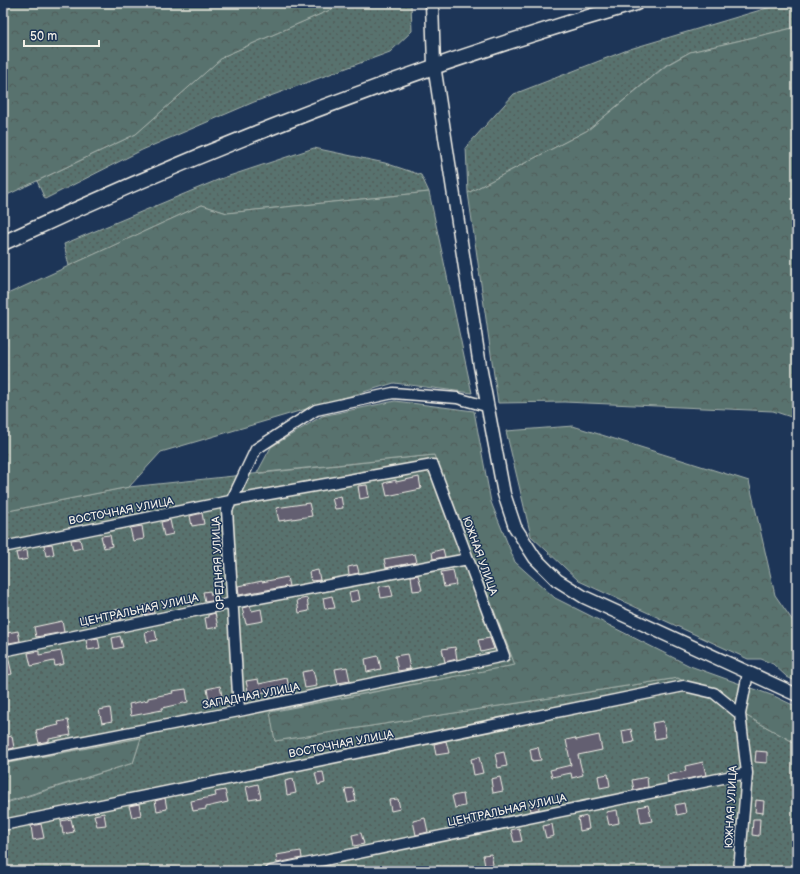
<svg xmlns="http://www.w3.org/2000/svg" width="800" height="874" viewBox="0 0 800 874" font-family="'Balsamiq Sans',sans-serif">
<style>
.grass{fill:url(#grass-dots);stroke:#a6b2ab}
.forest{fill:url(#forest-crowns);stroke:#a6b2ab}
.building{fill:#635e71;stroke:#f4f1e8}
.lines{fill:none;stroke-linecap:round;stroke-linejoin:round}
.minor-casing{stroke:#f4f1e8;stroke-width:13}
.major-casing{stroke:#f4f1e8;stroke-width:15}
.highway-casing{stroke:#f4f1e8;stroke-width:17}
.minor{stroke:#1d3557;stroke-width:10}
.major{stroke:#1d3557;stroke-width:12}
.highway{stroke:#1d3557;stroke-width:14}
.labels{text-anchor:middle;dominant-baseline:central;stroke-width:3;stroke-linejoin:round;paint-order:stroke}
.street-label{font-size:11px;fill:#f4f1e8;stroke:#1d3557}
</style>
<defs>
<pattern id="grass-dots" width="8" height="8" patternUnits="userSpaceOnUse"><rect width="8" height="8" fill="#59726e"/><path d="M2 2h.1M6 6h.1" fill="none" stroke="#505b58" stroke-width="1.8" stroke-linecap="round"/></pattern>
<pattern id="forest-crowns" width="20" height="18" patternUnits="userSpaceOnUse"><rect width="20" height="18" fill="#59726e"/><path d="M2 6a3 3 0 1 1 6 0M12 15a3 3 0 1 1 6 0" fill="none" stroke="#505b58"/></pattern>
</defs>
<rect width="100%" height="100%" fill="#1d3557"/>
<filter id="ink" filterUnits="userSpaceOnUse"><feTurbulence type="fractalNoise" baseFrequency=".025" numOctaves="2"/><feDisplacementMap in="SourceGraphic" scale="8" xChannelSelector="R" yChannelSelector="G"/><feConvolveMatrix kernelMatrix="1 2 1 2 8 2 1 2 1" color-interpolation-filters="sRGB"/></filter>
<g filter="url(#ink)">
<path class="grass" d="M346,3h65l1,28 -22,21 -136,50 -112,48 -97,49 -8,-18 99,-47 88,-78z
M784,3h13v24l-107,25 -24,13 -78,65 -120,63 -2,-46 48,-53 116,-45z
M314,148l71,15 36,12 8,17 -202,21 -25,-8 -133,61 -5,-22 156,-65z
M434,455l82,210 -245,46 4,30 403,-63 119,66v127h-794v-67l130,-41 8,-25 -138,26v-252l126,-25z"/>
<path class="forest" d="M3,3h343l-122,53 -88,78 -133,63z
M797,27v392l-24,-8 -209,-9 -66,1 -30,-210 120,-63 79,-65 23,-13z
M429,192l43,201 -78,-10 -233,69 -32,35 -126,25v-216l199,-91 25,8z
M395,401l79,10 17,91 24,60 40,36 135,68 84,30 23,11v37l-119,-66 -403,63 -5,-29 245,-47 -81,-210 -177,18 14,-26 51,-31z
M573,426l176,55 26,114 22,32v55l-10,-5 -14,-13 -12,-5h-13l-169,-78 -48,-45 -25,-105z
M141,738l-8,25 -130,40v-39z"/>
<path class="building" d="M419,477l2,12 -34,7 -3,-13 12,-3v2z
M367,485l2,12 -9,2 -2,-13z
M341,496l2,12 -8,1 -3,-11z
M309,503l3,13 -33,5 -3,-13z
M202,513l2,11 -12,2 -2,-10z
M170,520l3,14 -9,2 -3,-14z
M142,526l2,13 -11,2 -3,-13z
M110,535l2,11 -8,2 -3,-12z
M80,539l2,9 -9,2 -2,-10z
M52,544l2,10 -8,2 -2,-11z
M443,549l2,8 -12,2 -1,-7z
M27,550l1,9 -10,2 -2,-8z
M415,554l2,8 -31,6 -2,-9z
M357,565l2,8 -10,2 -1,-8z
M318,570l2,10 -9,1 -2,-9z
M453,570l3,15 -12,2 -3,-15z
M418,575l4,15 -9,1 -2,-15z
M287,577l2,9 -50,9 -1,-9 24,-5v1z
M390,585l3,11 -12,2 -2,-11z
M358,590l2,10 -9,2 -2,-10z
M210,591l1,4 4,-1 2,6 -12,2 -2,-10z
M332,596l3,12 -10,1 -2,-11z
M307,598l2,13 -10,2 -2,-13z
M152,604l2,9 -10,2 -2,-9z
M250,606l2,5 9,-2 2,12 -17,3 -4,-16z
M120,609l2,10 -10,2 -2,-10z
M215,613l3,14 -11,2 -2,-11 3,-1v-2z
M90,615l1,8 -9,2 -1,-8z
M62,621l2,11 -28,5 -2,-10z
M155,630l2,10 -10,2 -2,-10z
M18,631l2,10 -11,2 -2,-10z
M120,636l3,11 -9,2 -2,-11z
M98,638l2,10 -12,2 -2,-10z
M490,638l4,11 -13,3 -3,-12z
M455,647l2,12 -12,3 -3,-13z
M39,651v4l22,-4 3,13 -9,2 -1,-5 -23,5 -3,-13z
M407,654l3,15 -12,2 -3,-15z
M8,656l4,18 -9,2v-19z
M378,656l3,13 -14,3 -2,-13z
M347,667l3,14 -12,2 -3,-14z
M313,670l4,16 -12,2 -3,-16z
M287,678l3,15 -13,3 -2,-6 -26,5 -3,-14 12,-2 1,5z
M220,686l3,15 -13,3 -3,-15z
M186,689l2,13 -26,6v2l-31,6 -2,-12 19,-4v-2l25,-5 -1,-2z
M110,708l2,13 -10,2 -3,-13z
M68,720l3,15 -22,4v2l-10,2 -3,-13 23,-5 -1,-3z
M663,721l3,16 -11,2 -3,-16z
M631,729l3,13 -10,2 -2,-13z
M599,735l3,15 -24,5 5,20 -11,3 -1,-5 -19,4 -2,-7 21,-5 -5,-25 9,-2 1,2z
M12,736l2,12 -9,2 -2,-12z
M446,741l3,12 -13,2 -2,-11z
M538,747l3,13 -9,1 -2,-12z
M756,751l11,1v11l-12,-1z
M504,752l3,14 -9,2 -3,-14z
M479,757l4,16 -9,2 -3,-16z
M703,762l3,13 -38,8 -1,-8 19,-4 -1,-5z
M323,772l2,11 -7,2 -3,-12z
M608,774l2,12 -10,2 -2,-12z
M500,777l3,14 -10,2 -2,-14z
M647,777l1,10 -14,3 -2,-10z
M293,779l3,14 -9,2 -2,-14z
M258,784l3,14 -12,2 -3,-13z
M353,788l3,13 -8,2 -3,-14z
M225,790l3,12 -22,5v2l-13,2 -2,-10 25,-5 -1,-4z
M463,794l2,12 -10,2 -3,-12z
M165,798l2,11 -10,2 -2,-10z
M398,799l2,10 -9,2 -2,-11z
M756,800l8,1 -1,12 -8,-1z
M538,801l1,8 -8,2 -2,-9z
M684,803l2,10 -9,2 -2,-10z
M139,804l2,11 -9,2 -3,-11z
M648,805l4,16 -11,2 -3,-16z
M617,810l2,13 -10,2 -3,-13z
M104,813l2,12 -9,1 -3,-11z
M587,816l2,13 -9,2 -2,-13z
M425,818l3,14 -12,3 -3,-14z
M71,819l3,13 -11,2 -2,-13z
M753,819h7l-1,17 -7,-1z
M41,824l3,14 -11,2 -2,-14z
M552,824l2,12 -8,2 -3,-12z
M519,828l3,13 -8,1 -3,-12z
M361,833l3,11 -10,2 -2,-11z
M301,851l1,7 -25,5 -1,-8z
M491,854l2,10 -8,2 -2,-11z"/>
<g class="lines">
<defs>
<path id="minor" d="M3,547l227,-46 203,-36 71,191 -265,55 -236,46
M3,651l230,-48 235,-44
M239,711l-12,-201 29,-61 60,-39 77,-17 64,5 29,8
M740,714l8,-41
M3,825l681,-139 30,7 26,21 7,59 -8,98
M271,871l476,-98"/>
<path id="major" d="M432,3l2,62 46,301 24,128 11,33 20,31 22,22 27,17 213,98"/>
<path id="highway" d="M3,243c205,-96 415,-178 633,-240"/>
</defs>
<use href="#minor" class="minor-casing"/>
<use href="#major" class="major-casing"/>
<use href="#highway" class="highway-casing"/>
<use href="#minor" class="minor"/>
<use href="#major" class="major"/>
<use href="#highway" class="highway"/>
</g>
</g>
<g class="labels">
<g class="street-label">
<text transform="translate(121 511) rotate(-11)">ВОСТОЧНАЯ УЛИЦА</text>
<text transform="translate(480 556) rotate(70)">ЮЖНАЯ УЛИЦА</text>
<text transform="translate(218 563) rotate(-93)">СРЕДНЯЯ УЛИЦА</text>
<text transform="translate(139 610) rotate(-12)">ЦЕНТРАЛЬНАЯ УЛИЦА</text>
<text transform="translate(251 696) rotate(-11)">ЗАПАДНАЯ УЛИЦА</text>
<text transform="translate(341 744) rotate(-11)">ВОСТОЧНАЯ УЛИЦА</text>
<text transform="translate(731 807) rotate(-87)">ЮЖНАЯ УЛИЦА</text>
<text transform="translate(507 810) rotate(-12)">ЦЕНТРАЛЬНАЯ УЛИЦА</text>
</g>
</g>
<rect width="800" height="874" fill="none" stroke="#1d3557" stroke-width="16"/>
<rect x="8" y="8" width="784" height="858" fill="none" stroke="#f4f1e8" stroke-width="1.5" filter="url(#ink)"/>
<path d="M24 40v6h75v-6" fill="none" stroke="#f4f1e8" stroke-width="2"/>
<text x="30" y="40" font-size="12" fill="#f4f1e8" stroke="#1d3557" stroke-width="3" paint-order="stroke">50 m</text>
</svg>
